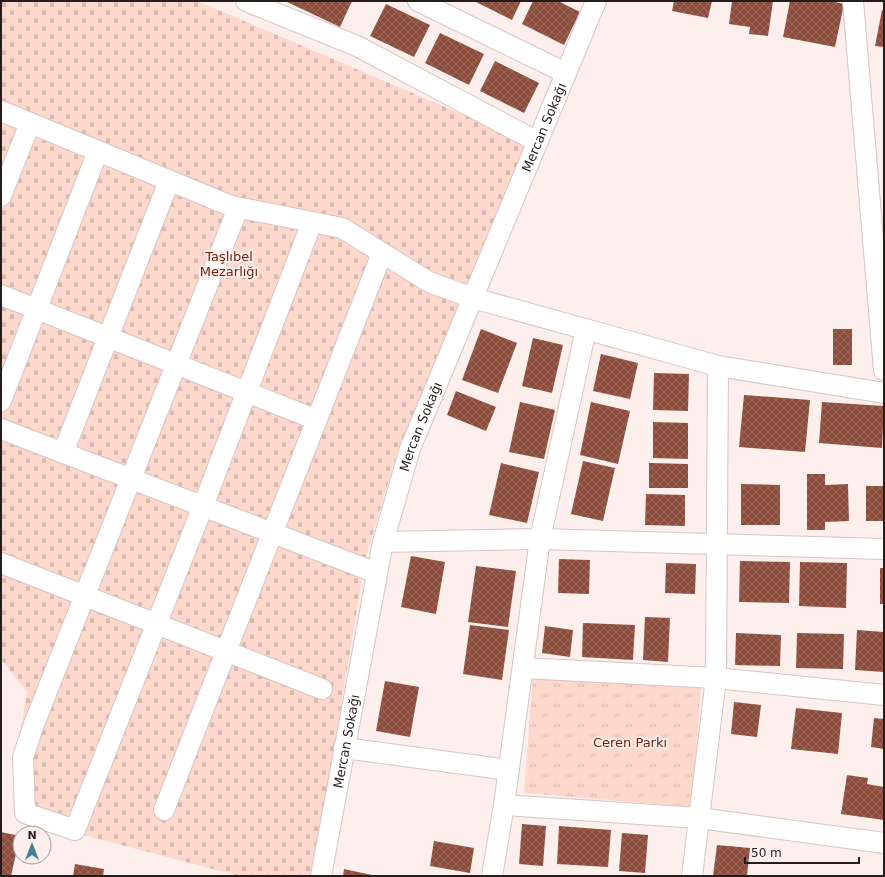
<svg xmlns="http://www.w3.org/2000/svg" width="885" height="877" viewBox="0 0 885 877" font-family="'DejaVu Sans',sans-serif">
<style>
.cemetery{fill:url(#cemetery-stones)}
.park{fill:url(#park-tufts)}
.building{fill:url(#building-cross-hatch)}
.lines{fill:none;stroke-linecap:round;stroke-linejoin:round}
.minor-casing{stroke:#d6c5c1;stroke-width:22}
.minor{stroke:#fff;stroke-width:20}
.labels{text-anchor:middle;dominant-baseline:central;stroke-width:4;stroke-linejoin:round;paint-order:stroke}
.street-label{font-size:13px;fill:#231d1b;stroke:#fdefeb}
.park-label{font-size:13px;fill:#73210a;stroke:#fdefeb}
</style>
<defs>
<pattern id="cemetery-stones" width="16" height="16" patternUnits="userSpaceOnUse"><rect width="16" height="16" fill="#fed7cd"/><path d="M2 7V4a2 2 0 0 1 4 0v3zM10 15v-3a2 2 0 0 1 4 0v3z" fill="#d9b8af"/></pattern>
<pattern id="park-tufts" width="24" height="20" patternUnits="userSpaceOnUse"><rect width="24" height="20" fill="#fed7cd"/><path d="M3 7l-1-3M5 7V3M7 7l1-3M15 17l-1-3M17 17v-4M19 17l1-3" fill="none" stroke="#d9b8af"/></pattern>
<pattern id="building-cross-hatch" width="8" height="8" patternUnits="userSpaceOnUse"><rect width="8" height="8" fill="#8e4e3e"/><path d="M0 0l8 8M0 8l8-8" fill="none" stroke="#9a695d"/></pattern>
</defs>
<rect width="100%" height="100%" fill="#fdefeb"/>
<path class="cemetery" d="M1,1h196l330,141 -128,305 -34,113 -52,316h-73l-222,-58 -1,-65 10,-61 -26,-33z"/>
<path class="park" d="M533,675l168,13 -9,119 -168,-14z"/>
<path class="building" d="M285,1h67l-12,26z
M474,1h47l-9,19z
M533,1h25l22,11 -16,33 -42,-21z
M674,1h38l-4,17 -36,-7z
M732,1h41l-5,35 -19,-2 1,-7 -21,-3z
M790,1h41l13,3 -9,43 -52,-10z
M386,4l44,21 -16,32 -44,-21z
M882,10h2v37l-9,-1z
M440,33l44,21 -15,31 -44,-22z
M495,61l44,22 -15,30 -44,-22z
M481,329l36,14 -19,50 -36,-13z
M833,329h19v36h-19z
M533,338l30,7 -11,48 -30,-7z
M601,354l37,9 -8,36 -37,-8z
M654,373l35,1 -1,37 -35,-1z
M456,391l40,16 -10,24 -39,-16z
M744,395l66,5 -5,52 -66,-5z
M520,402l35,8 -11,49 -35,-7z
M591,402l39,9 -12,53 -38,-9z
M822,402l62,4 -2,42 -63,-5z
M653,422l35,1v36l-35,-1z
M583,461l32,7 -12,53 -32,-7z
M501,463l38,9 -12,51 -38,-8z
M649,463l39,1v24h-39z
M807,474h18v11l23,-1 1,37 -24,1v8h-18z
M741,484l39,1v40h-39z
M866,486h18v35h-18z
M646,494l39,1v31l-40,-1z
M411,556l34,6 -9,52 -35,-7z
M559,559l31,1 -1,34 -31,-1z
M740,561l50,1 -1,41 -50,-1z
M800,562l47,1 -1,45 -47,-2z
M666,563l30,1 -1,30 -30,-1z
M476,566l40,5 -8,56 -40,-5z
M880,568h4v36h-4z
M645,617l25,1 -2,44 -25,-2z
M583,623l52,2 -2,35 -51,-3z
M470,625l39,5 -7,50 -39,-6z
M545,626l28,4 -3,27 -28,-4z
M857,630l27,2v40l-29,-2z
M736,633l45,2 -1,31 -45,-1z
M797,633l47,1 -1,35 -47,-1z
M385,681l34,6 -9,50 -34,-6z
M734,702l27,3 -4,32 -26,-3z
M796,708l46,5 -4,41 -47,-5z
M874,718l10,1v30l-13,-2z
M847,775l21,3 -1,6 17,3v33l-43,-6z
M522,824l24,2 -3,40 -24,-2z
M559,826l52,4 -3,37 -51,-3z
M1,832l19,4 -9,40h-10z
M622,833l26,2 -3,38 -26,-2z
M434,841l40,7 -4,25 -40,-7z
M717,845l33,3 -3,28h-34z
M75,864l29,5 -1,7h-30z
M344,869l28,6v1h-29z"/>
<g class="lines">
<defs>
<g id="minor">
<path d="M246,1l111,45 181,96"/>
<path d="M418,1l148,72"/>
<path d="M853,1l31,369"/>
<path d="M1,111l230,95 111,22 87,54 44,16 245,68 166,27"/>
<path d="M1,196l29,-73"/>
<path d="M238,208l-204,516 -11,33 2,56 50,17 128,-324 109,-284"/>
<path d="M1,295l316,125"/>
<path d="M1,401l97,-250"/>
<path d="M1,429l376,144"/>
<path d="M63,453l106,-272"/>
<path d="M383,542l157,-3 344,10"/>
<path d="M1,563l321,126"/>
<path d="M523,668l193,10 168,17"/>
<path d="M344,748l165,22"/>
<path d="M504,805l195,13 185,25"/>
<path d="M164,810l218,-557"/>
<path id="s1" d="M321,876l62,-334 27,-93 186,-448"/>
<path d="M492,876l12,-71 36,-266 46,-210"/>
<path d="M692,876l24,-198 2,-312"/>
</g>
</defs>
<use href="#minor" class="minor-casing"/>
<use href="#minor" class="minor"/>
</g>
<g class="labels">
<g class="street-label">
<text stroke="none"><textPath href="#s1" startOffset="785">Mercan Sokağı</textPath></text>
<text stroke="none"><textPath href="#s1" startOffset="461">Mercan Sokağı</textPath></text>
<text stroke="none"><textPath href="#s1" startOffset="137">Mercan Sokağı</textPath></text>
</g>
<g class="park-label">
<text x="229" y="256">Taşlıbel<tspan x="229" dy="15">Mezarlığı</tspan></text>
<text x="630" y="742">Ceren Parkı</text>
</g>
</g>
<rect width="885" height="877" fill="none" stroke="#231d1b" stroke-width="4"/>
<g transform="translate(32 845)"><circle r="19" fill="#fdefeb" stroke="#a69b98"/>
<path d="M0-3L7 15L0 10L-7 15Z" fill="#3f8292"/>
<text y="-6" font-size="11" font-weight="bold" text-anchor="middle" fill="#231d1b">N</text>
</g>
<path d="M745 857v6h114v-6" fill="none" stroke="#231d1b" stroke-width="2"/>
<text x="751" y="857" font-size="12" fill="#231d1b" stroke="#fdefeb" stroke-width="3" paint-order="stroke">50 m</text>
</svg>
